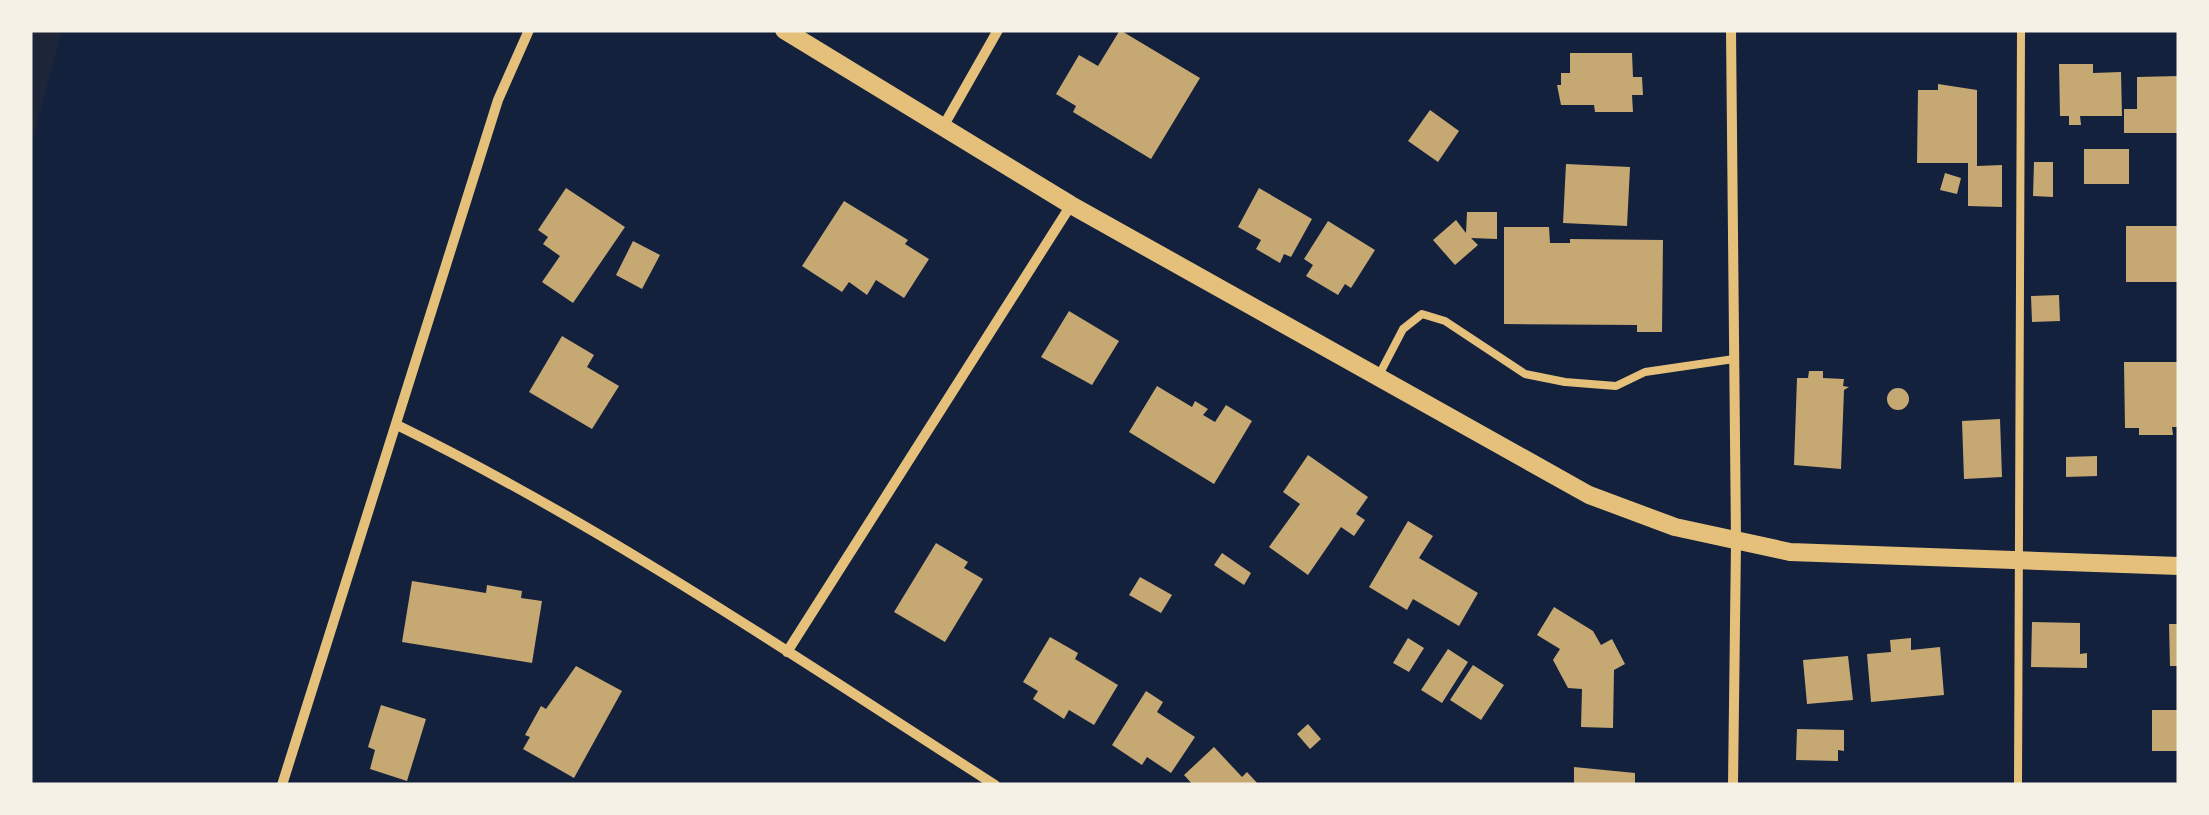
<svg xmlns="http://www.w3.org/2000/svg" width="2209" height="815" viewBox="0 0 2209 815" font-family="'Noto Sans',sans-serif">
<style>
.green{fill:#1d2539}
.building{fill:#c6a872}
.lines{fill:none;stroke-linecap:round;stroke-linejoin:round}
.service{stroke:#e5c07b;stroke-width:8}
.minor{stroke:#e5c07b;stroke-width:10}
.tertiary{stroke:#e5c07b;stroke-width:18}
</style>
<rect width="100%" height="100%" fill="#14213d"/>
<path class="green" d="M30,30h32l-32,119z"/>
<path class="building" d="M1120,30l80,48 -49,81 -78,-47 3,-6 -20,-12 23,-39 19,11z
M1570,53h62l1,24h9l1,18h-11l1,17h-38l-1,-7h-33l-4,-20h4v-12h9z
M2059,64h34v9l28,-1 1,44h-42l1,9h-12v-9h-9z
M2179,76v57h-55v-24h13v-32z
M1938,84l39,6v76l25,-1v42l-34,-1v-43h-51l1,-73h20z
M1430,110l29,21 -21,31 -30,-21z
M2084,149h45v35h-45z
M2034,162h19v35l-20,-1z
M1566,164l64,3 -3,59 -64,-3z
M1945,173l16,5 -4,16 -17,-4z
M566,188l59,39 -52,76 -31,-21 18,-26 -17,-12 5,-7 -10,-7z
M1259,188l53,31 -21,38 -7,-3 -4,9 -24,-14 5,-9 -23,-13z
M844,201l64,39 -3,4 24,15 -25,39 -28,-18 -9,15 -18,-13 -7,10 -40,-26z
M1467,212h30v27l-26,-1 7,7 -23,20 -22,-25 23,-20 10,13z
M1328,221l47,29 -24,38 -6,-4 -7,11 -32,-19 7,-11 -9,-6z
M2126,226h53v56h-53z
M1504,227h45l1,16h20v-4l93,1 -1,92h-25v-7l-133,-1z
M633,241l27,14 -18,34 -26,-14z
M2059,295l1,26 -28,1 -1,-26z
M1069,311l50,30 -27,44 -51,-28z
M562,336l32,19 -7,12 32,19 -27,43 -63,-37z
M2124,362h55v65h-7l1,8h-34v-7h-14z
M1809,371h14v7l21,1 -1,7 6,1 -5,3 -3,79 -47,-4 3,-87h11z
M1157,386l35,21 3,-6 13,8 -5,6 12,7 11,-17 26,16 -38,63 -85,-52z
M1887 399a11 11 0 1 1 22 0a11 11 0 1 1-22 0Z
M2000,419l2,58 -38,2 -2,-58z
M1308,455l60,42 -12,17 9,6 -11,16 -13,-9 -33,48 -39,-28 31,-43 -17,-12z
M2097,456v20l-31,1v-20z
M1408,521l25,15 -14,22 59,35 -19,33 -46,-27 -6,11 -38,-23z
M936,543l32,19 -4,6 19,11 -38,63 -51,-30z
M1222,553l29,20 -7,12 -30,-20z
M1140,577l32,18 -11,18 -32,-18z
M412,581l74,12 1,-8 35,6 -1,7 21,3 -10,62 -130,-21z
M1554,607l39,24 8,14 11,-6 13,25 -11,6 -1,58 -32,-1 1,-38 -14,-1 -15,-28 7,-11 -23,-14z
M2032,622l48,1v31l7,-1v15l-56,-1z
M2169,624h10v42h-9z
M1050,637l28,16 -3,6 43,26 -24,40 -25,-15 -5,9 -31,-20 5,-8 -15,-9z
M1408,638l16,10 -15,24 -16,-9z
M1911,638v12l29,-3 4,48 -73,7 -4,-48 24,-2 -1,-12z
M1448,649l20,13 -26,41 -21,-13z
M1848,656l5,44 -46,4 -4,-44z
M1473,665l31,20 -23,35 -31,-20z
M576,666l46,25 -48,87 -51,-29 7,-12 -5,-2 16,-29 5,3z
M1146,691l17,11 -6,10 38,25 -24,36 -24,-16 -5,8 -30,-20z
M381,705l45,14 -19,62 -37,-12 5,-19 -7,-3z
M2152,710h27v41h-27z
M1308,724l13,15 -11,10 -13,-15z
M1797,729l47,1v21l-6,-1v11l-42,-1z
M1214,747l28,30 5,-5 12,13h-66l-9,-10z
M1574,767l61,6v12h-61z"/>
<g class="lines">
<path class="service" d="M1379,375l24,-46 19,-15 23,7 80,53 40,8 51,4 29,-14 89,-13
M2018,785l3,-755"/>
<path class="minor" d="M1731,30l5,512 -3,243
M944,125l54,-95
M397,425c208,102 403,235 598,360
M787,652l284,-447
M282,785l216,-685 31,-70"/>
<path class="tertiary" d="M784,30l287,175 518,290 86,32 115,25 389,14"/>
</g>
<rect width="2209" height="815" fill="none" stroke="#f6f1e7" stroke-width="65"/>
</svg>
